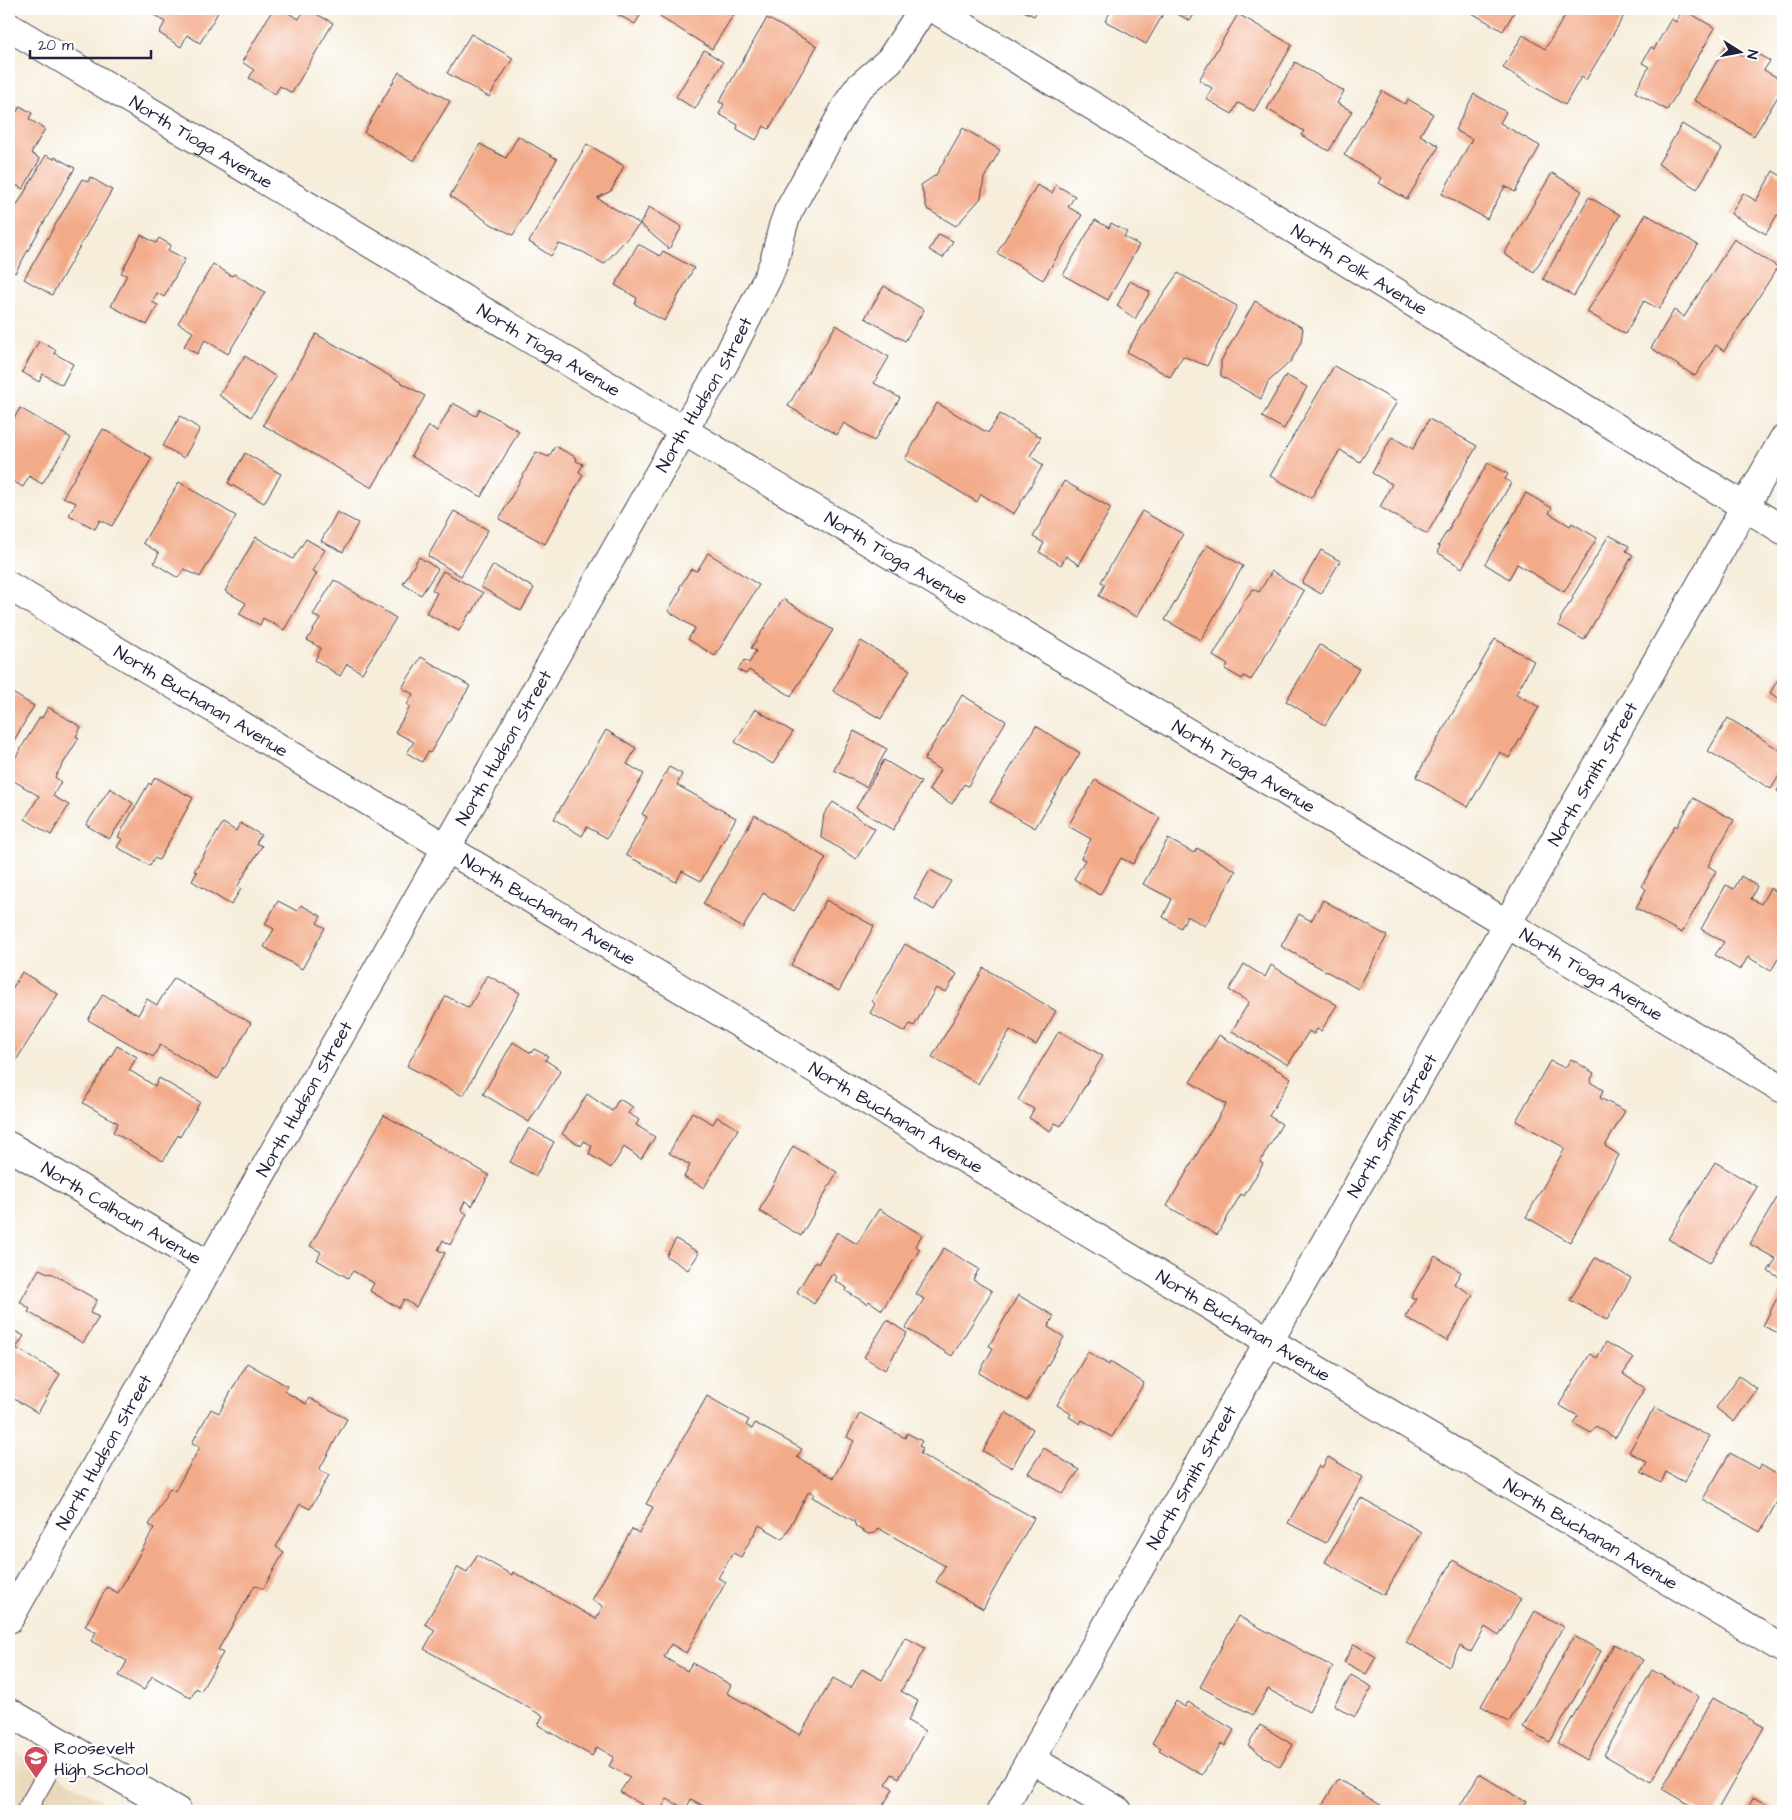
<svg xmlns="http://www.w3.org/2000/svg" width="1792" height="1820" viewBox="0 0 1792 1820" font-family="'Architects Daughter',sans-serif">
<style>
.built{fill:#e9d9ba}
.building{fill:#f3aa89}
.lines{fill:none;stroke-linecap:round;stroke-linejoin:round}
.service-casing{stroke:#424053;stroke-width:21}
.minor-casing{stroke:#424053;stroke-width:30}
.service{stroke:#fff;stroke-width:19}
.minor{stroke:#fff;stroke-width:28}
.labels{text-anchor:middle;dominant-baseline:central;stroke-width:5;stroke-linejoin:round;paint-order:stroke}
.street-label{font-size:18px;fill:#22223b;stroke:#fff}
.poi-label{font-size:18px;fill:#22223b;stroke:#fff;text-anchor:start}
</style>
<rect width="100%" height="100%" fill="#fff"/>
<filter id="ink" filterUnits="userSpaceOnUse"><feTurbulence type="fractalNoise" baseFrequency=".02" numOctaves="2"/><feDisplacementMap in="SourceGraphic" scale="10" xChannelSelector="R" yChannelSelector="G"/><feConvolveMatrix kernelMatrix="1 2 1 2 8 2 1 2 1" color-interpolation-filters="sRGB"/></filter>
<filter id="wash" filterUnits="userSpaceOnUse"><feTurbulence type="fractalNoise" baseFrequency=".0096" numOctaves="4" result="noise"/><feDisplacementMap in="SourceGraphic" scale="20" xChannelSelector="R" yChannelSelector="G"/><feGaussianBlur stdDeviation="1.12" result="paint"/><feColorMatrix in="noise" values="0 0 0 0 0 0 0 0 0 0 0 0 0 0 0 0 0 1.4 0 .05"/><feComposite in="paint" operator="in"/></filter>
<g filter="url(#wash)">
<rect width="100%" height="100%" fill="#f6edda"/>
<path class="built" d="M9,1746l110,65h-110z"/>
<g id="blocks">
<path class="building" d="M156,9h64l-20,34 -13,-8 -6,12 -22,-14 6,-11 -12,-8z
M273,9h8l18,10 6,-10h2l26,14 -41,70 -12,-7 -5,8 -26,-16 5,-8 -12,-8z
M608,9h36l-9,15z
M665,9h72l-25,40 -52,-32z
M1020,9h18l-4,7z
M1112,9h54l-20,35 -41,-23z
M1169,9h28l-7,12z
M1465,9h51l-13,22z
M1569,9h59l-42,71 -5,-3 -16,28 -62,-37 20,-33 22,14z
M1683,9l32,19 -48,82 -32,-18 14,-25 -7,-4 9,-16 3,2 17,-30 5,3z
M1238,14l54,31 -38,66 -16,-8 -6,11 -26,-15 6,-11 -13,-8z
M767,18l50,28 -48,83 -5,-3 -8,14 -19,-11 1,-4 -19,-11 5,-10 -5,-2z
M471,34l42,24 -24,39 -42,-24z
M1726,46l21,13 5,-8 18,10 -6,9 19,11v7l-29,48 -60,-36z
M704,50l19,12 -28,47 -19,-12z
M1295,62l49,29 -7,12 15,8 -23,40 -28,-16 3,-4 -37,-22z
M399,72l51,29 -36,60 -50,-29z
M1382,91l23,13 3,-5 25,15 -13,21 19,11 -32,53 -28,-16 3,-5 -38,-23z
M1474,94l32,18 -6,11 40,23 -25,46 -10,-6 -18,33 -45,-25 30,-55 -17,-9z
M20,106l12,7 -3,6 16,10 -14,24 9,6 -17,30 -14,-8v-74l8,5z
M1682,124l40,25 -25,40 -39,-25z
M963,128l37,22 -16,28 -3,20 -25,28 -29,-17 -6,-24 15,-10z
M518,136l39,23 -44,76 -22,-11 -41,-28 30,-52 26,14z
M587,144l37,22 -13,25 -14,7 43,26 9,-17 33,20 -13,22 -29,-25 -36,40 -21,-12 -24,-8 -8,12 -22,-14z
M46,155l8,4 1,-2 20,11 -60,105 -6,-4v-50z
M1773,171l10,6v42l-6,-4 -11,19 -35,-20 12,-21 13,8z
M1552,173l30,18 -48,81 -30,-18z
M90,177l22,13 -60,105 -28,-16 58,-100 6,3z
M1037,185l15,8 4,-8 19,11 -7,11 14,8 -39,65 -46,-27z
M1589,197l31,18 -46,81 -31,-17z
M1646,214l52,31 -39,64 -15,-8 -19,33 -38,-22z
M1095,220l14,8 2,-5 16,9 -3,5 15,8 -31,55 -45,-25z
M939,234l14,7 -10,17 -14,-8z
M141,235l15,8 3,-5 12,7 -3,5 17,9 -21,38 -7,-4 -5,9 6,3 -11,20 -36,-19 16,-31 -6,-2z
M1734,239l44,28 -54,84 -8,-6 -21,31 -44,-28 23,-38 10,7z
M638,244l22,12 3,-5 31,17 -30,53 -29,-17 2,-6 -22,-13z
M213,264l19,12 2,-2 31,18 -37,62 -23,-14 -8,14 -13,-8 9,-14 -15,-9z
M1178,273l59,33 -30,60 -24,-10 -13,21 -43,-25 23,-39z
M1130,281l20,11 -15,27 -18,-13z
M884,286l40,24 -19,31 -40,-23z
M1255,301l48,27 -2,14 -10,19 -23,21 -7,17 -40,-23v-15z
M836,325l53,32 -15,26 26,15 -26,43 -30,-18 -7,12 -49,-29z
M316,334l109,62 -53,92 -109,-63z
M39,341l17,9 -2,3 19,11 -11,21 -19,-11 -4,8 -17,-10z
M245,356l31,21 -25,40 -32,-22z
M1334,366l63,36 -37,60 -20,-12 -29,48 -41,-22z
M1286,375l21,12 -23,42 -22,-12z
M453,403l23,13 4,-7 39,22 -38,66 -70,-41 18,-30 8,5z
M937,403l51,30 12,-19 41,23 -11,19 13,9 -29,49 -33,-20 -4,8 -72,-43z
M20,408l51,30 -29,46 -13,-8 -6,11 -14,-8v-52z
M180,416l20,13 -16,29 -21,-12z
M1429,419l48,27 -50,88 -47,-27 12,-23 -20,-11 20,-36 21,12z
M103,429l49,29 -40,68 -12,-6 -5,9 -26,-14 7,-12 -13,-6z
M555,446l22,12 -1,3 7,3 -4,8 4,3 -38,69 -46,-25 37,-67 13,5z
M245,453l36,21 -17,29 -36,-20z
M1488,463l20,11 -3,5 6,4 -49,85 -25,-16 3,-5 -2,-1 9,-15 1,1 3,-6 -1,-1z
M1064,481l47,27 -32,57 -13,-9 -5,9 -22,-13 5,-9 -11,-6z
M179,482l57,34 -36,61 -16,-8 -6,9 -24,-15 5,-10 -16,-10z
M1526,493l26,15 -3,5 21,13 2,-3 25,15 -33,54 -47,-28 -8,15 -24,-15z
M454,511l34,19 -27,46 -33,-20z
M1142,511l41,23 -46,83 -38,-21 6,-12 -4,-2z
M337,512l21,11 -15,29 -22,-11z
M1609,535l20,11 -3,5 7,4 -49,85 -26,-15 3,-5 -1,-1 9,-15h1l3,-6 -1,-1z
M256,537l37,22 13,-20 19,11 -13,21 5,2 -33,57 -21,-12 -3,7 -21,-11 7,-11 -21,-12z
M1207,545l36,21 -42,74 -36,-20z
M1321,550l19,11 -19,33 -19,-11z
M708,553l51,32 -44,71 -27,-17 7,-11 -27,-17 13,-22 -2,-1 12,-19 6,2z
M419,557l19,12 -17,26 -18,-11z
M493,565l41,23 -13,23 -40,-24z
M443,571l40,22 -11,20 -2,-1 -11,19 -33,-18 11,-20 -5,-3z
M1272,571l32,20 -53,89 -7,-4 -2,3 -17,-10 3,-4 -15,-9 32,-56 8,-11 6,3z
M334,580l62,38 -34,55 -15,-9 -7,12 -25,-16 6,-12 -14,-8 13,-21 -7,-4z
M783,599l50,31 -42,66 -42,-26 -3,4 -8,-4 6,-10 5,3 7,-12 -5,-3z
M1495,639l39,22 -18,33 23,13 -30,51 -9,-6 -32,55 -52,-30z
M861,641l49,29 -29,49 -48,-28z
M1320,645l39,24 -34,56 -39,-24z
M421,657l49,29 -40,67 -2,-1 -6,10 -15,-9 7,-11 -19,-10 15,-25 -3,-2 6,-11 -11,-6z
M1783,671v30l-13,-8z
M9,691l25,15 -25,43z
M962,695l44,26 -38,65 -4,-2 -12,20 -23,-14 11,-20 -16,-10z
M48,707l33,20 -5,10 3,1 -24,39 6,5 -8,14 16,9 -18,30 -26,-16 14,-23 -30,-18v-10l31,-51 2,1z
M755,709l38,23 -20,32 -38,-22z
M1728,718l55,34v17l-12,20 -63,-38z
M1036,726l44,27 -45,75 -45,-26z
M606,730l30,18 -9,16 17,10 -37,64 -20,-11 -5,9 -28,-17z
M854,731l33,18 -21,38 -32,-17z
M884,760l37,22 -28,48 -37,-22z
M669,767l13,7 -5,11 59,33 -35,63 -19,-10 -6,11 -50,-27 21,-38 -5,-3z
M155,777l38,21 -34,62 -5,-2 -4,8 -33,-19 5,-8 -4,-2 31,-54 2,2z
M1095,780l65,38 -27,46 -12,-6 -21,37 -26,-16 11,-19 -4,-2 10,-19 -23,-13z
M1783,781v14l-6,-4z
M110,788l23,15 -24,36 -23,-14z
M1693,798l41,22 -26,46 8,5 -34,62 -46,-25 10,-19 -4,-3 33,-61 2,2z
M833,802l42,27 -19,30 -35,-22 3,-23z
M755,815l71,43 -32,53 -31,-18 -20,35 -40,-24z
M223,823l13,8 4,-8 21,12 -5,8 6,3 -25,41 4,2 -10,16 -39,-24 5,-9 -3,-1z
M1168,839l26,14 3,-5 39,23 -31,55 -18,-10 -6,12 -18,-11 9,-18 -29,-15z
M930,870l21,11 -17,29 -20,-12z
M1741,876l16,10 -6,13 10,5 9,-16 13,8v54l-12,21 -23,-14 -8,13 -25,-15 9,-13 -23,-13 25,-44 8,4z
M826,900l48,26 -35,65 -48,-26z
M1323,900l64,36 -29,53 -77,-43 18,-32 12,7z
M278,901l19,10 4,-6 20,11 -4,7 8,5 -23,41 -38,-22 10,-18 -9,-5z
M905,944l52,30 -11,18 -10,-4 -22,38 -4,-2 -5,8 -35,-19 5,-9 -3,-3z
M1244,964l21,13 6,-12 66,40 -16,26 -4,-2 -3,5 -5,-3 -21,34 -56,-34 17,-29 -20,-12z
M984,968l72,43 -20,34 -26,-15 -32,54 -46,-27z
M22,972l36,22 -43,68 -6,-4v-64z
M487,975l33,18 -57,103 -56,-30 39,-70 23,12z
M174,978l77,45 -33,56 -58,-34 -7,12 -65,-37 15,-26 35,21 9,-16 10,6z
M1059,1031l44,25 -42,70 -6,-3 -5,8 -21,-13 5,-9 -16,-9z
M1219,1035l72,43 -22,38 13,8 -22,38 3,2 -19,32 -3,-2 -24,41 -50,-29 59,-102 -36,-22z
M513,1042l18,11 3,-4 14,7 -3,4 16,10 -32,52 -46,-28z
M117,1046l20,11 -8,13 26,16 4,-8 41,24 -20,35 -2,-2 -15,26 -50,-29 5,-9 -35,-20z
M1571,1059l23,14 -4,9 13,8 -3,8 25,13 -20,35 14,9 -49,87 -44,-25 39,-69 -49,-27 34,-60 15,7z
M587,1094l25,17 7,-12 14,8 -5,6 11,7 -3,5 19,12 -14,22 -17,-12 -13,21 -22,-14 3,-8 -8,-5 -3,5 -19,-12z
M692,1112l21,12 4,-7 21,12 -34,59 -20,-11 6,-12 -21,-12z
M384,1115l105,60 -17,31 -7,-5 -4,9 6,4 -17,31 -7,-5 -5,10 7,3 -29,54 -12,-8 -5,9 -29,-17 4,-8 -21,-12 -5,7 -31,-18 4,-8 -11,-6z
M529,1128l25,14 -18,34 -26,-14z
M793,1146l44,26 -36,64 -42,-25z
M1715,1162l42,25 -47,76 -42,-24z
M1778,1196l5,3v80l-15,-8 8,-12 -26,-15z
M879,1209l43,26 -7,11 5,3 -38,61 -13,-9 -2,3 -21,-13 1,-3 -12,-7 2,-4 -5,-3 -18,30 -17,-12 18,-30 3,2 19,-32 20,12z
M676,1239l23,14 -11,17 -22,-14z
M944,1248l35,21 -6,11 19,11 -40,65 -46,-28 18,-29 -8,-5z
M1435,1256l26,16 -7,12 19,11 -26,46 -42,-24 11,-18 -5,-2z
M1595,1258l36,20 -24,42 -37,-20z
M39,1269l11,5 1,-1 46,27 -7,13 9,4 -16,26 -55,-31 2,-3 -10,-7z
M1780,1292l3,2v41l-20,-9z
M1018,1295l36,21 -6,11 16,10 -37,64 -48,-28 14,-25 -4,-2z
M887,1320l20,13 -22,37 -21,-13z
M9,1328l15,8 -8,12 44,26 -22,39 -29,-17z
M1606,1342l28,16 -11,16 22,14 -30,50 -19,-12 -5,7 -18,-10 5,-7 -19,-11 31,-51 7,4z
M1088,1352l21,13 1,-3 34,21 -32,54 -30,-17 -2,4 -11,-7 2,-3 -14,-9z
M247,1363l40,23 -3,5 22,13 3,-6 38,21 -28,51 10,5 -19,34 -10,-5 -24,43 8,5 -21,37 -8,-4 -37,65 5,3 -22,38 -5,-3 -5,10 -39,-22 -8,14 -25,-14 8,-15 -36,-20 5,-9 -11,-6 22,-39 11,6 36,-65 -5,-3 21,-37 5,3 25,-44 -8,-4 19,-34 8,4z
M1739,1376l18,13 -23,33 -18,-14z
M707,1396l42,24 -3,5 6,4 3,-6 47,26 -5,8 36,21 21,-37 -7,-4 13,-24 45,25 2,-5 15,8 -3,5 4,2 -3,6 114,64 -51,91 -47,-27 9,-16 -67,-38 -3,5 -7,1 -12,-7 -2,-6 -42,-24 2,-3 -5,-3 -26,48 -24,-14 -18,32 -8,-4 -15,25 8,4 -40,71 -15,-9 -7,13 23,14 5,-8 39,22 -4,8 73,42 33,-57 18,10 11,-19 20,11 23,-43 20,11 -24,43 17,10 -10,20 17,10 -26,47 -7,-4 -6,10 7,5 -13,22h-168l-21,-12 -5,10 -19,-10 -7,12h-7l-33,-19 10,-15 -21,-11 5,-9 -17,-10 -5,9 -54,-31 5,-9 -119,-67 11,-19 -10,-6 33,-57 9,5 10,-17 35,20 1,-3 83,47 7,-13 -11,-6 40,-71 7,4 14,-26 -7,-3z
M1655,1407l55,30 -26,45 -18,-10 -5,11 -20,-11 6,-10 -18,-10z
M1005,1412l28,17 -21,39 -29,-17z
M1044,1448l35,22 -16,24 -35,-21z
M1730,1453l29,16 2,-4 22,13v13l-23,41 -57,-33z
M1328,1457l35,20 -37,66 -38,-20 31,-57 3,2z
M1361,1498l60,34 -37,63 -59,-33z
M1453,1560l68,39 -22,37 -14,-9 -14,25 -11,-6 -11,20 -43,-24z
M1535,1611l28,16 -54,95 -28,-16z
M1238,1616l95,51 -24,45 -41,-23 -15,26 -53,-28z
M1574,1636l27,15 -51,91 -27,-15z
M1354,1644l22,13 -10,17 -22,-12z
M1614,1644l29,16 -56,100 -29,-17z
M1652,1670l47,27 -48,85 -47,-27z
M1351,1675l21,12 -17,30 -21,-12z
M1713,1698l51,29 -47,84h-17l-38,-22z
M1176,1701l9,6 3,-5 46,28 -9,16 -3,-3 -20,32 -43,-25 2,-2 -9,-5z
M1260,1725l33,20 -13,22 -32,-21z
M1479,1774l47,28 -6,9h-63z
M1338,1779l49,30 -1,2h-63v-1l-3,-1z
M1754,1797l26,14h-34z"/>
</g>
</g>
<g filter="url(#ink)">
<use href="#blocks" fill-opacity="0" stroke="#424053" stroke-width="1"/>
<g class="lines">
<defs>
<path id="service" d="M26,1811l38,-67"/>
<g id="minor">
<path id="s1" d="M935,9l848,521"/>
<path id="s2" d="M9,27l1774,1062"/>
<path id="s3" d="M9,586l1774,1063"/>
<path id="s4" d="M9,1146l201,120"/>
<path id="s5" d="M9,1619l674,-1188 41,-67 44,-87 6,-15 9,-36 5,-14 63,-114 7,-10 32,-28 33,-51"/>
<path d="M9,1712l168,99"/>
<path d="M1031,1759l87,52"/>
<path id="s6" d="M1001,1811l782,-1371"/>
</g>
</defs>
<use href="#service" class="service-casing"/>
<use href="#minor" class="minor-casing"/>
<use href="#service" class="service"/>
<use href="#minor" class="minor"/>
</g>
</g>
<defs>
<symbol id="school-pin" viewBox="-11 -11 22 30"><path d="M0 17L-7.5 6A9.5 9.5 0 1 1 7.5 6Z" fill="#d1495b" stroke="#fff"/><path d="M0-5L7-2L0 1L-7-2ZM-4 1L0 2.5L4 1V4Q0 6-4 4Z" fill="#fff"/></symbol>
</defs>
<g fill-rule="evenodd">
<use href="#school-pin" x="22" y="1744" width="28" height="38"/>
</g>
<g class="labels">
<g class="street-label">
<text stroke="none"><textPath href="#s2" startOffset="224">North Tioga Avenue</textPath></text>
<text stroke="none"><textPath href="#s1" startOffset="498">North Polk Avenue</textPath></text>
<text stroke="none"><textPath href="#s2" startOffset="629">North Tioga Avenue</textPath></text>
<text stroke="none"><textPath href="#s5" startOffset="1408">North Hudson Street</textPath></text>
<text stroke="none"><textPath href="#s2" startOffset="1034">North Tioga Avenue</textPath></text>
<text stroke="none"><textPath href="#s3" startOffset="224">North Buchanan Avenue</textPath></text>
<text stroke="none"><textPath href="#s5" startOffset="1002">North Hudson Street</textPath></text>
<text stroke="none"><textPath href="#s2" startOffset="1439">North Tioga Avenue</textPath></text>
<text stroke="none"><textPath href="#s6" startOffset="1194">North Smith Street</textPath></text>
<text stroke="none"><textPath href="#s3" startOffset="629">North Buchanan Avenue</textPath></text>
<text stroke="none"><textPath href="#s2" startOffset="1844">North Tioga Avenue</textPath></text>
<text stroke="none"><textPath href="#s5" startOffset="598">North Hudson Street</textPath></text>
<text stroke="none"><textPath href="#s3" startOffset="1034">North Buchanan Avenue</textPath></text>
<text stroke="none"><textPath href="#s6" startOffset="789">North Smith Street</textPath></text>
<text stroke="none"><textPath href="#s4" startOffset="131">North Calhoun Avenue</textPath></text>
<text stroke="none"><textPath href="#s3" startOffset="1439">North Buchanan Avenue</textPath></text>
<text stroke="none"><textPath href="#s5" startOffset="192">North Hudson Street</textPath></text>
<text stroke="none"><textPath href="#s6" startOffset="384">North Smith Street</textPath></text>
<text stroke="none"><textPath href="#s3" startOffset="1844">North Buchanan Avenue</textPath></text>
</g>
<g class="poi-label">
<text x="54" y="1748">Roosevelt<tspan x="54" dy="21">High School</tspan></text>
</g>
</g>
<rect width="1792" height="1820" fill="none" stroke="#fff" stroke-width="30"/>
<g transform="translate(1740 52) rotate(101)" stroke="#ffffff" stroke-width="4" paint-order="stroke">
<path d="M0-4L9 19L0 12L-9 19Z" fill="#22223b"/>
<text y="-8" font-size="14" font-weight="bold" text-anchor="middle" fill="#22223b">N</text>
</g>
<path d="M30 50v8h121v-8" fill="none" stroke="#22223b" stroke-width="2.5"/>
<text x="38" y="50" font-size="15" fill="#22223b" stroke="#ffffff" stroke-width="4" paint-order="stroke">20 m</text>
</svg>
